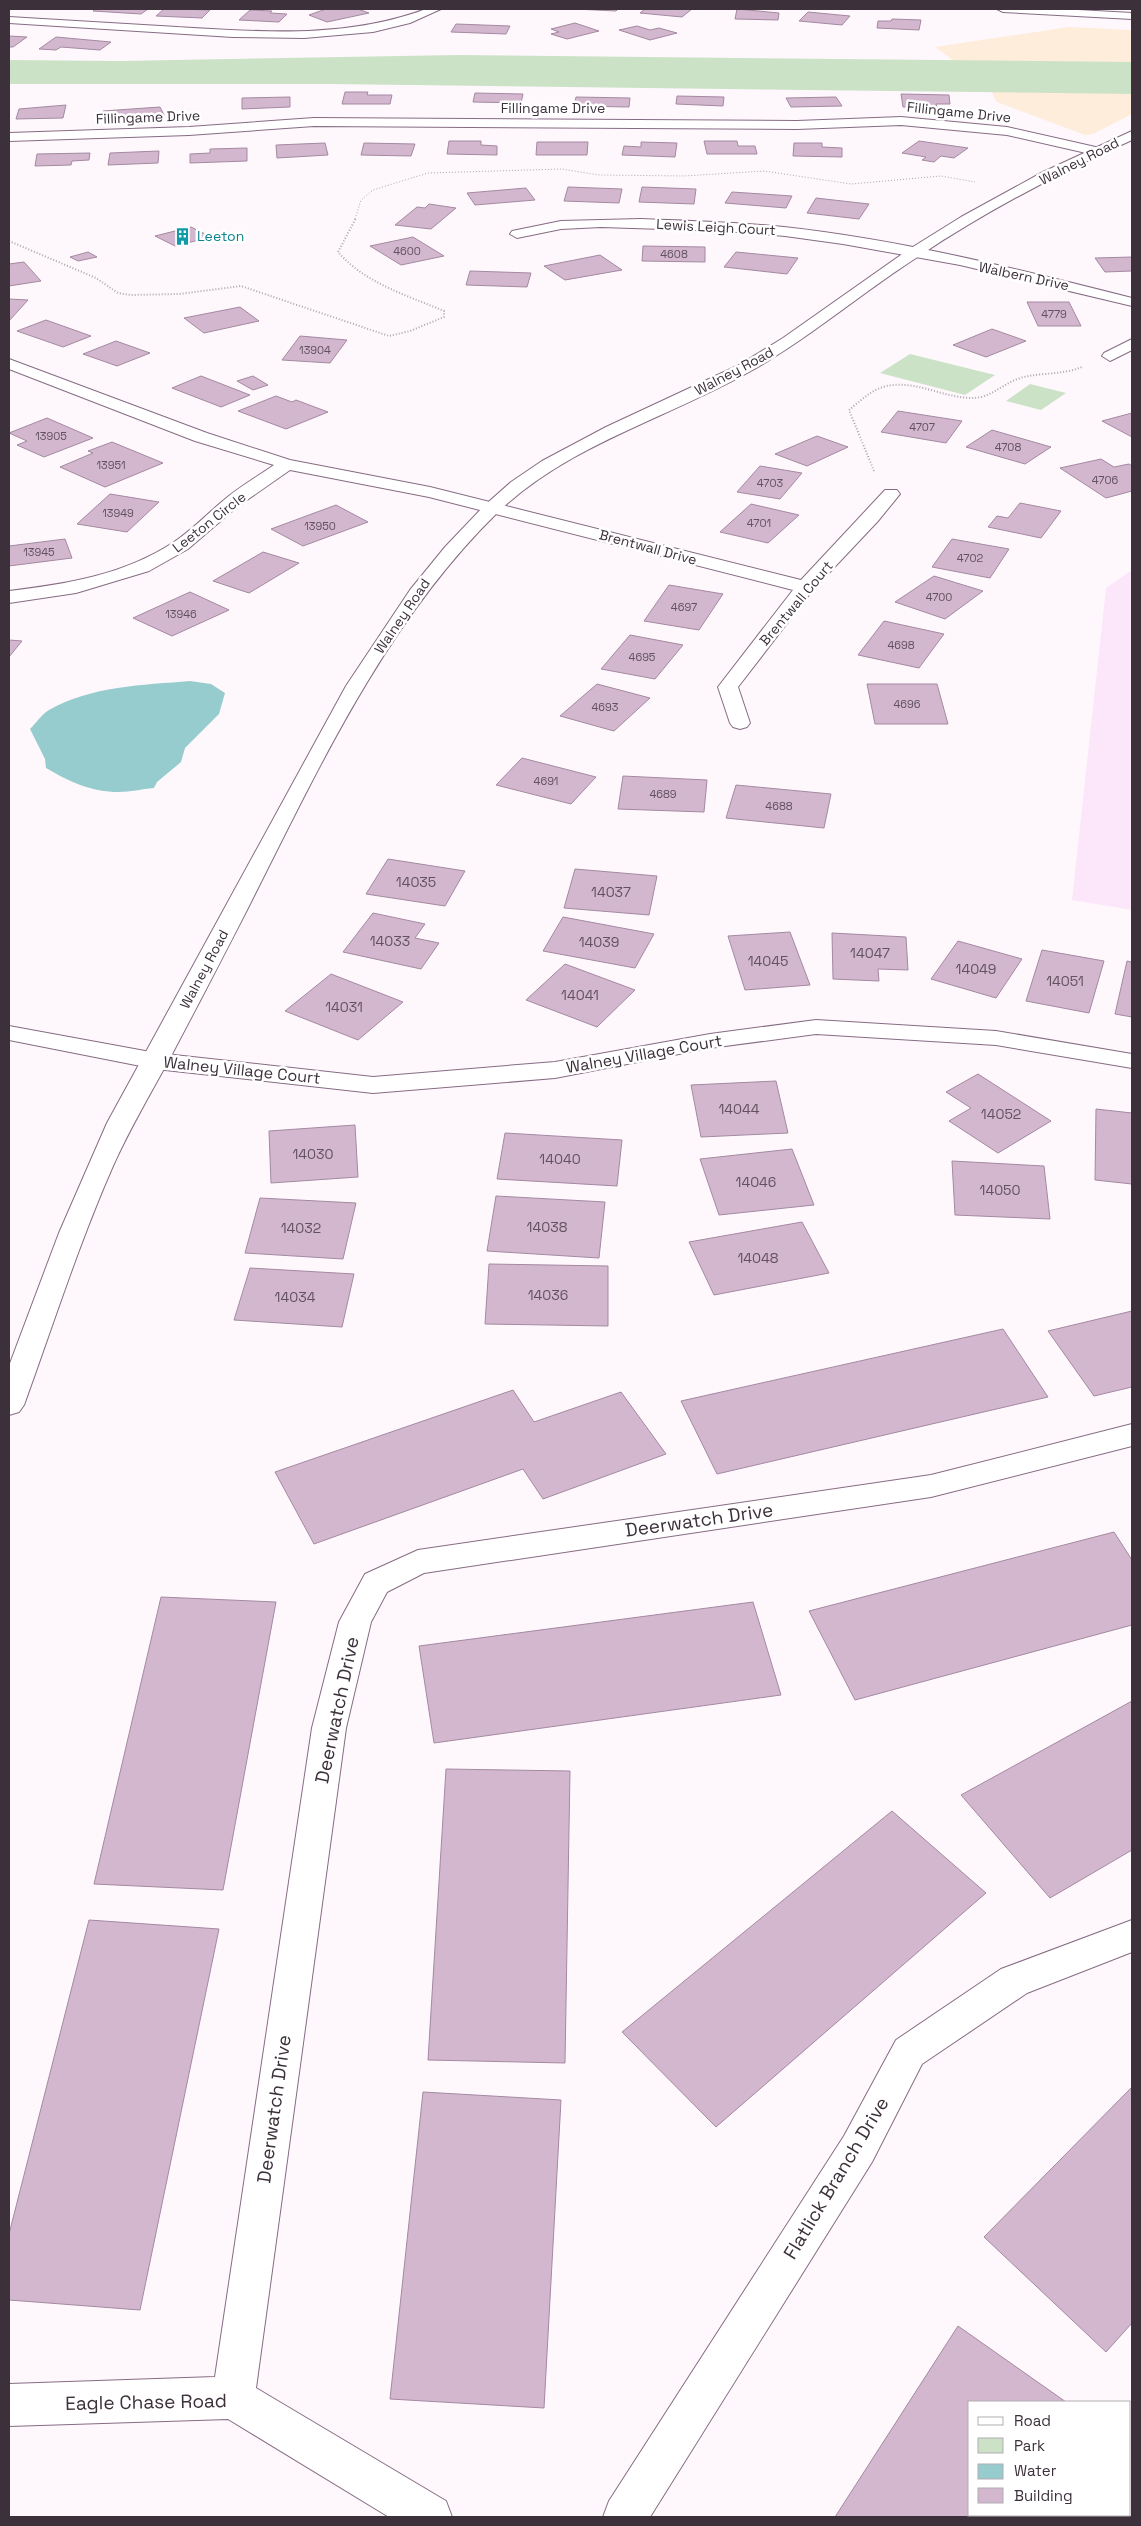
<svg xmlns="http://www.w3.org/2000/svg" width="1141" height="2526" viewBox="0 0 1141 2526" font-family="'Space Grotesk',sans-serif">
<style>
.built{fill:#fce6f9}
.industrial{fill:#feeddb}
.green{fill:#cce2c6}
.water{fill:#97ccce}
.building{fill:#d3b7cf;stroke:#a489a1}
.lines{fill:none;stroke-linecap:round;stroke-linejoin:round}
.minor-casing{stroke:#866c83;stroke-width:2}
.secondary-casing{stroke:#866c83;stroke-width:2}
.path-far1{stroke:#ada5ac;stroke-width:1;stroke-dasharray:1 2;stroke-linecap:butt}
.path{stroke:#ada5ac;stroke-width:2;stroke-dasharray:1 2;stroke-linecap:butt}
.minor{fill:#fff;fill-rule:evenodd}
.secondary{fill:#fff;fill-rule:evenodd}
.labels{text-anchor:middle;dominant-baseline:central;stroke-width:5;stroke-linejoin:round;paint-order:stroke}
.far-number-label{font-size:11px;fill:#625260}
.far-street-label{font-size:14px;fill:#3c313b;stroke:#fff}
.far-culture-label{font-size:14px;fill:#0d838f;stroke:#fff;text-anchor:start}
.number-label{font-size:14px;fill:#625260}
.street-label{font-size:16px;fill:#3c313b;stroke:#fff}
.near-street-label{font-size:19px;fill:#3c313b;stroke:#fff}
</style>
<rect width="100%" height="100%" fill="#fef8fd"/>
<path class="built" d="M1132,570v340l-60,-10 34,-312z"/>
<path class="industrial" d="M1069,27l63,3v84l-39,20 -8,1 -88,-33 -8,-15 -54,-40z"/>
<path class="green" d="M458,55l674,7v32l-804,-10h-319v-24l111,1z
M910,354l85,21 -30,20 -85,-22z
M1030,384l36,9 -25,17 -35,-9z"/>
<path class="water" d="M190,681l21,3 14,9 -6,21 -34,34 -4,14 -24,20 -3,6c-12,1 -24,4 -35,4 -28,0 -49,-10 -73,-24l-1,-9 -15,-30c6,-6 12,-15 19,-19 42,-24 94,-25 141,-29z"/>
<path class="building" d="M96,9h52l-7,5 -48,-3z
M164,9h12l34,1 -8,8 -46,-2z
M326,9h32l11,4 -42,9 -18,-7z
M575,9h43l-2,2z
M645,9h47l-10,8 -42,-4z
M737,9l42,4 -1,7 -43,-1z
M250,10l22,1 -2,2 17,1 -8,8 -40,-2z
M808,12l42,4 -8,9 -43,-4z
M892,19l29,1 -2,10 -42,-2 1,-7h13z
M575,23l24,8 -32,8 -16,-5 8,-2 -8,-3z
M456,24l54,2 -4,8 -55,-2z
M637,26l13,4 9,-2 18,5 -27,7 -31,-10z
M9,36l18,1 -14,10h-4z
M56,37l55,5 -11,8 -39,-3 -5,3 -17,-1z
M345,92h23l-1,3h25l-2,9h-48z
M475,93l48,1 -2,9 -48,-1z
M901,94l48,1 1,9h-14l1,3h-34z
M677,96l47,1 -1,9 -47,-2z
M290,97v10l-48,2v-11z
M576,97l54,1 -1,9 -55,-1z
M836,97l6,9 -51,1 -5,-9z
M66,105l-3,13 -47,1 3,-10z
M160,107l4,8 -57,5 -4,-9z
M449,141h32v4l16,1v9l-50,-1z
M704,141h33l1,5h17l2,8h-50z
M919,141l49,7 -14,10 -13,-2 -7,6 -12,-2 4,-3 -24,-4z
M537,142h51l-1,13h-51z
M641,142l36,1 -2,14 -53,-2 2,-9 17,1z
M325,143l3,12 -51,3 -1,-13z
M364,143l51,1 -4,12 -50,-1z
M794,143h28v4l20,1v9l-49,-1z
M247,148v13l-57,2v-9l20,-1v-4z
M159,151l-1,12 -50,2 2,-12z
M90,153l-1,7 -17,1 -1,4 -36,1 2,-12z
M568,187l54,2 -3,14 -55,-2z
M642,187l54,2 -2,15 -55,-2z
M526,188l9,12 -60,5 -8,-12z
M732,192l60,4 -6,12 -61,-5z
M816,198l53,6 -10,15 -52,-6z
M429,204l27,4 -25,21 -36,-4 22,-18 8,1z
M191,227l20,10 -36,9 -20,-10z
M413,237l31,19 -43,9 -31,-19z
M643,246l62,1v15l-63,-1z
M88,252l9,5 -19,4 -8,-4z
M736,252l62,6 -11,16 -63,-7z
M600,255l22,15 -57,10 -21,-14z
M1132,257v14l-27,1 -10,-14z
M24,262l17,19 -32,5v-22z
M470,271l61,2 -4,14 -61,-2z
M9,299l19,1 -19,21z
M1027,302h42l12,24h-43z
M240,307l19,14 -55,12 -20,-15z
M46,320l45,16 -28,11 -46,-16z
M992,329l34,12 -40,16 -33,-12z
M300,336l47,4 -17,23 -48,-3z
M116,341l34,12 -33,13 -34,-12z
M201,376l49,19 -29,12 -49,-19z
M253,376l15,9 -15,5 -16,-9z
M276,396l16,6 4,-2 32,12 -42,17 -48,-18z
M898,411l64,10 -16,22 -65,-11z
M1132,413v24l-30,-16z
M47,418l46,20 -49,19 -27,-12 10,-4 -18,-8z
M992,430l59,17 -26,17 -59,-17z
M817,436l31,11 -41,19 -32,-12z
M112,442l51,21 -58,24 -45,-20 33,-14 -5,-2z
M1101,459l13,8 15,-3 3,2v25l-26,7 -46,-30z
M760,466l42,7 -22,26 -43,-7z
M110,494l49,8 -32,30 -50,-8z
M1020,503l41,8 -20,27 -53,-11 9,-11 11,2z
M751,504l48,11 -31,28 -48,-11z
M336,505l32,17 -65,24 -32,-17z
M65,539l7,19 -63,8v-20z
M952,539l57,10 -19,29 -58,-11z
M263,552l36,11 -50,30 -36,-12z
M934,576l49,15 -38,28 -50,-17z
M669,585l54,9 -24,36 -55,-9z
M190,592l39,18 -57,26 -39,-18z
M884,621l60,13 -25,34 -61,-13z
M630,635l53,10 -28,34 -54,-10z
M9,640l13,1 -13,16z
M597,684l53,14 -36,33 -54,-15z
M867,684h70l11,40h-73z
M522,758l74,19 -25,27 -75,-19z
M623,776l84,4 -3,32 -86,-3z
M736,785l95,9 -7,34 -98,-10z
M388,859l77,12 -20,35 -79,-12z
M575,869l82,7 -8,39 -85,-7z
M373,913l52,11 -10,14 24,5 -18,26 -78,-17z
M563,917l91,17 -19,34 -92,-17z
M790,932l20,53 -65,5 -17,-54z
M832,933l74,4 2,33 -30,-1 1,12 -46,-2z
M958,941l64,18 -26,39 -65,-19z
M1042,950l62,11 -15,52 -63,-12z
M1127,961l5,1v55l-17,-3z
M565,964l70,26 -38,37 -71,-27z
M331,974l72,28 -45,38 -73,-29z
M978,1074l73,47 -53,32 -49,-32 22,-13 -25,-16z
M776,1081l12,52 -87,4 -10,-52z
M1096,1109l36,4v71l-37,-4z
M355,1125l3,52 -87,6 -2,-52z
M505,1133l117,7 -5,46 -120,-7z
M792,1149l22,56 -95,10 -19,-56z
M952,1161l92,5 6,53 -95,-4z
M496,1196l109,6 -6,56 -112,-7z
M260,1198l96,5 -13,56 -98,-6z
M802,1222l27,51 -115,22 -25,-53z
M489,1264l119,2v60l-123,-2z
M250,1268l104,6 -12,53 -108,-7z
M1132,1311v76l-38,9 -46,-65z
M1003,1329l45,68 -331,77 -36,-73z
M513,1390l21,32 87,-30 45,62 -123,45 -20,-30 -209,75 -39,-72z
M1114,1532l18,28v65l-277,75 -46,-89z
M161,1597l115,5 -53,288 -129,-6z
M753,1602l28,93 -347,48 -15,-97z
M1132,1701v149l-82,48 -89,-103z
M446,1769l124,2 -5,292 -137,-3z
M892,1811l94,82 -270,234 -94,-95z
M89,1920l130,9 -79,381 -131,-10v-66z
M1132,2087v236l-26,29 -122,-115z
M423,2092l138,8 -17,308 -154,-9z
M958,2326l108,76h-96v113h68l-2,2h-201z"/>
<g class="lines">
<defs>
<path id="minor" d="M426,9h15l-31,14 -37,9 -69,6 -71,-1 -224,-14v-6c56,3 112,7 168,10 83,5 169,12 249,-18z
M901,117l106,10 93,21 1,3 -6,4 -88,-20 -106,-10 -104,4 -483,-3 -125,9 -180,6v-8l180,-6 125,-9 483,3z
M641,219c48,2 95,3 143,8 118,13 234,42 348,71v8l-172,-41 -117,-21 -58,-8 -59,-5 -125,-4 -40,2 -44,9 -7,-4 2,-3 49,-10z
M1132,339v11l-22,11 -8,-5 2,-3z
M9,359l198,74 83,27 140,27 371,93 84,-90h12l3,4 -22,27 -66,70 -74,96 12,36 -3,4 -7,2 -7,-2 -3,-4 -12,-36 75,-97 -364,-93 -139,-27 -53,37 -49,42 -39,22 -73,22 -67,10v-12c58,-7 115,-16 165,-49 18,-12 33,-28 50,-42 15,-13 33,-23 50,-35l-79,-24 -186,-72z
M816,1020l180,11 136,23v14l-136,-23 -180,-11 -106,14 -155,30 -182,15 -217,-24 -147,-29v-14l147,27 217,24 182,-15 155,-28z
M1132,1424v22l-201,51 -507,76 -37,19 -16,30 -25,106 -90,660 190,113 6,16h-63l-161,-98 -219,7v-42l206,-7 97,-649 27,-106 26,-48 53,-24 513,-75z
M1132,1920v32l-105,41 -105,71 -50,98 -222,355h-47l6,-16 235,-365 52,-96 105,-71z"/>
<path id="secondary" d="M997,9h63l72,4v6l-129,-7z
M1132,131v9c-75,34 -148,72 -216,118 -57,37 -108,81 -167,114 -85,48 -182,73 -253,142 -111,109 -179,257 -248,394 -25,49 -51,99 -77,148 -20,37 -41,72 -58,110 -34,77 -60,159 -89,239l-5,7 -10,3v-49l50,-133 48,-110 239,-437 64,-96 35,-43 39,-41 27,-24 31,-21 64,-34 133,-62 44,-27 125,-88 53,-33 82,-45z"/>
</defs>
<use href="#minor" class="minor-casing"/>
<use href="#secondary" class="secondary-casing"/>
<path class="path-far1" d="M355,219l6,-19 12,-10 55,-17 134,-4 37,6 85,1 80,-5 87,13 90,-8 34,6"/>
<path class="path" d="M9,241l87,37 22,15 13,2 48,-1 62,-8 148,50 21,-5 34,-14v-6c-38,-16 -79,-28 -106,-59l18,-34
M874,471l-25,-61c9,-7 20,-18 31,-22 30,-11 60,9 90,10 18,1 29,-11 45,-18 17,-8 45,-4 67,-13"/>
<use href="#minor" class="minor"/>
<use href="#secondary" class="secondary"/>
</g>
<defs>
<symbol id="building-bare" viewBox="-9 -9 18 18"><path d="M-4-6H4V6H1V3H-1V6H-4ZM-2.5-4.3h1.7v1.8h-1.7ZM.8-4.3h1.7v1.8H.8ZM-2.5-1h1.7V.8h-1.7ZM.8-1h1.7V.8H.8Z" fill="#0f9aa8" stroke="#fff" stroke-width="2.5" paint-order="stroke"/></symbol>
</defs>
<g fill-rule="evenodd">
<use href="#building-bare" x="170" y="224" width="25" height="25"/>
</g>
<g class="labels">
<g class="far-number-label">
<text x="407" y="251">4600</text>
<text x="674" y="254">4608</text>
<text x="1054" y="314">4779</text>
<text x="315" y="350">13904</text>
<text x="922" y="427">4707</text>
<text x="51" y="436">13905</text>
<text x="1008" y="447">4708</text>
<text x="111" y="465">13951</text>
<text x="1105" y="480">4706</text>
<text x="770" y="483">4703</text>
<text x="118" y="513">13949</text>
<text x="759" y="523">4701</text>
<text x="320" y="526">13950</text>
<text x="39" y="552">13945</text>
<text x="970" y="558">4702</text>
<text x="939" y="597">4700</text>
<text x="684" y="607">4697</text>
<text x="181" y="614">13946</text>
<text x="901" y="645">4698</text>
<text x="642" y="657">4695</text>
<text x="907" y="704">4696</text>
<text x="605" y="707">4693</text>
<text x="546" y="781">4691</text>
<text x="663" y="794">4689</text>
<text x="779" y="806">4688</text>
</g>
<g class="far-street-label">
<text x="553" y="108">Fillingame Drive</text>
<text transform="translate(959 112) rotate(6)">Fillingame Drive</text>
<text transform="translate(148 117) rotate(-2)">Fillingame Drive</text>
<text transform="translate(1079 161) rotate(-27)">Walney Road</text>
<text transform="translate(716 227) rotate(3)">Lewis Leigh Court</text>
<text transform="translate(1024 276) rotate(12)">Walbern Drive</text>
<text transform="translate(734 371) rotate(-28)">Walney Road</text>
<text transform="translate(209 522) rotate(-38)">Leeton Circle</text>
<text transform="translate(648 547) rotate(15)">Brentwall Drive</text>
<text transform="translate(796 603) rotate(-50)">Brentwall Court</text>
<text transform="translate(402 616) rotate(-56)">Walney Road</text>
<text transform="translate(204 969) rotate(-62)">Walney Road</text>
</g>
<g class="far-culture-label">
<text x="197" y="236">Leeton</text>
</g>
<g class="number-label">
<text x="416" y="882">14035</text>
<text x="611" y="892">14037</text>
<text x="390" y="941">14033</text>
<text x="599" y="942">14039</text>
<text x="870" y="953">14047</text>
<text x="768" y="961">14045</text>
<text x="976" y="969">14049</text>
<text x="1065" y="981">14051</text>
<text x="580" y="995">14041</text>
<text x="344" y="1007">14031</text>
<text x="739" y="1109">14044</text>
<text x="1001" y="1114">14052</text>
<text x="313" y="1154">14030</text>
<text x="560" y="1159">14040</text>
<text x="756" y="1182">14046</text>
<text x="1000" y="1190">14050</text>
<text x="547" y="1227">14038</text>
<text x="301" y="1228">14032</text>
<text x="758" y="1258">14048</text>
<text x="548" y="1295">14036</text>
<text x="295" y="1297">14034</text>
</g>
<g class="street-label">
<text transform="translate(644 1054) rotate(-10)">Walney Village Court</text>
<text transform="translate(242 1070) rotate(6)">Walney Village Court</text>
</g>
<g class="near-street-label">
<text transform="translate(699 1520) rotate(-8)">Deerwatch Drive</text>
<text transform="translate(337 1710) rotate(-78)">Deerwatch Drive</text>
<text transform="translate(274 2109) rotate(-82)">Deerwatch Drive</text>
<text transform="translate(836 2178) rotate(-59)">Flatlick Branch Drive</text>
<text transform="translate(146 2402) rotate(-1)">Eagle Chase Road</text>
</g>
</g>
<rect width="1141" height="2526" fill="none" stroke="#3c313b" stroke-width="20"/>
<rect x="968" y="2401" width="162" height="115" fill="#ffffff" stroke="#b1adb1"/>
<rect x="978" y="2417" width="25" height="8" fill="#ffffff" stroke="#b1adb1"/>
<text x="1014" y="2426" font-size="15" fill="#3c313b">Road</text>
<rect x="978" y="2438" width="25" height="15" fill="#cce2c6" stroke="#b1adb1"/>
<text x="1014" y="2451" font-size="15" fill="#3c313b">Park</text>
<rect x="978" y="2464" width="25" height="15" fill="#97ccce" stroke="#b1adb1"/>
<text x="1014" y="2476" font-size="15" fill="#3c313b">Water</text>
<rect x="978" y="2488" width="25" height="15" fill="#d3b7cf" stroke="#b1adb1"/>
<text x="1014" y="2501" font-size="15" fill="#3c313b">Building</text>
</svg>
